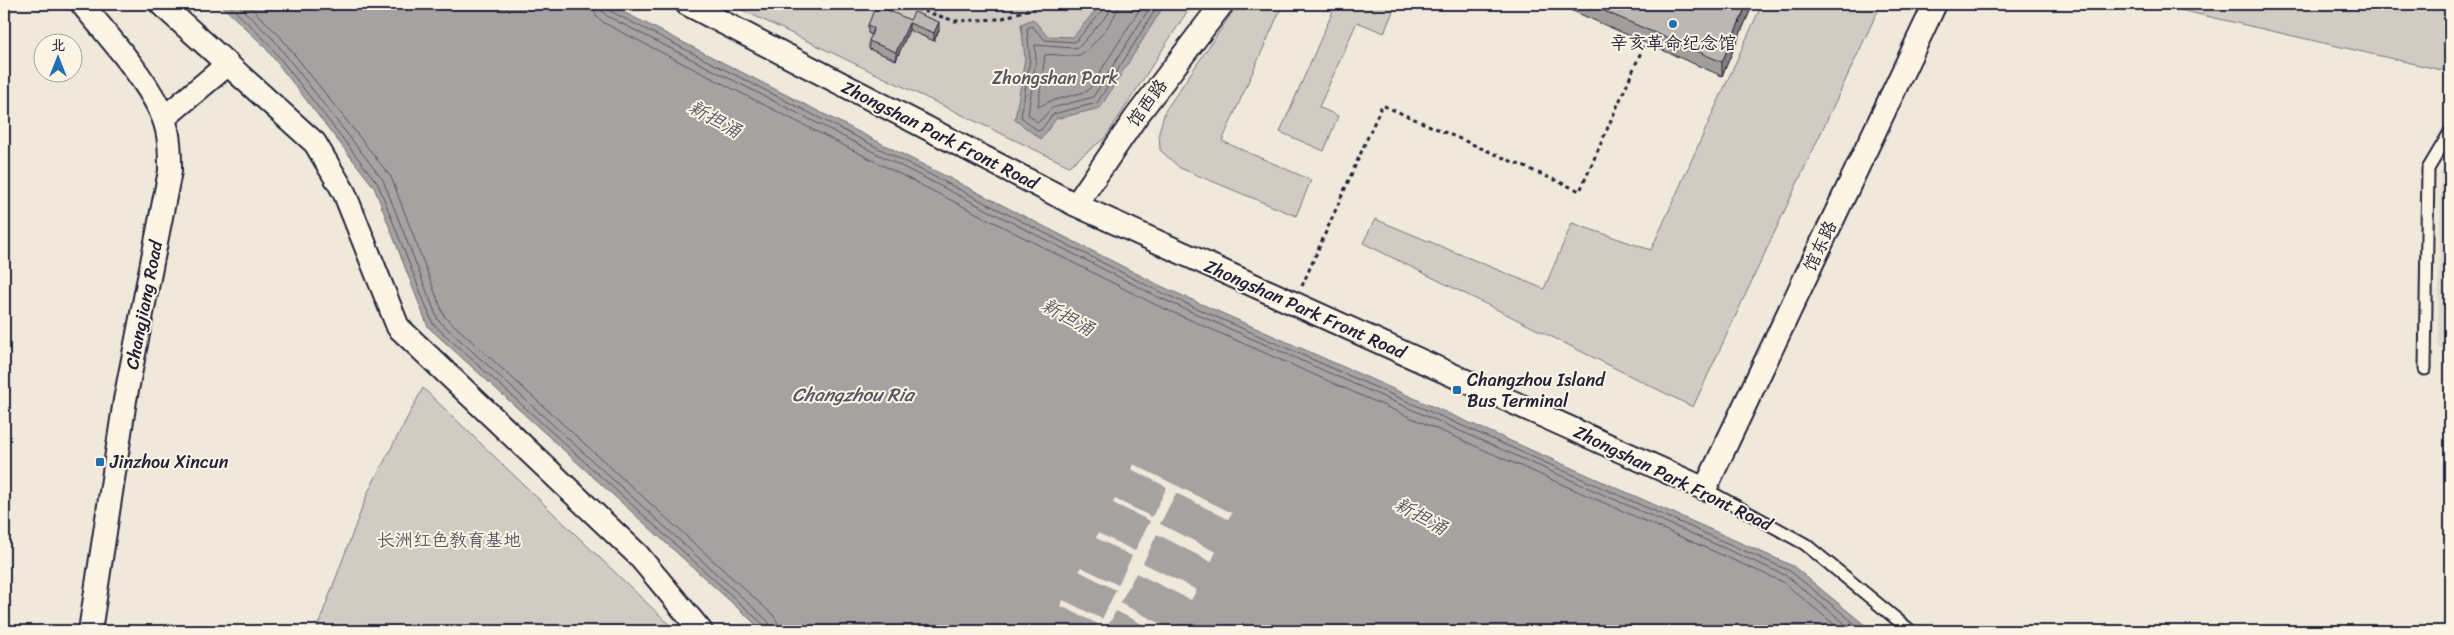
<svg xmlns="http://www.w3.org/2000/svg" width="2454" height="635" viewBox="0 0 2454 635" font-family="Sriracha,'LXGW WenKai TC',sans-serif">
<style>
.built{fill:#e0d9cf}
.green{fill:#d1cbc3;stroke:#7a767f}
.water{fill:#a6a2a2;stroke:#716f79}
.pier{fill:#efe8db}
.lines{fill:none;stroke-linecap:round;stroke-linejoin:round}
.shore{stroke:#575564;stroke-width:1}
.service-casing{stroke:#22223b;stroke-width:15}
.minor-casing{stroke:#22223b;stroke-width:26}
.path{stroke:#22223b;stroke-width:3;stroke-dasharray:4 4;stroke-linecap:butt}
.service{stroke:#fcf5e5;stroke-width:11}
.minor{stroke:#fcf5e5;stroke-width:22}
.wall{fill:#a29d9a;stroke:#22223b}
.shaded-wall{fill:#84807d;stroke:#22223b}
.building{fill:#bcb7b3;stroke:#22223b}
.poi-dot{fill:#1f6fb2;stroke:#fcf5e5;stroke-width:2}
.labels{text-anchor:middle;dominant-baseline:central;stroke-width:4;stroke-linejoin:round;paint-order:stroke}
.poi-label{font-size:18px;fill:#22223b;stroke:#fcf5e5;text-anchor:start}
.park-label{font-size:18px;fill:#575564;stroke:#fcf5e5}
.street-label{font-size:18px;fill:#22223b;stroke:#fcf5e5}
.water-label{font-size:19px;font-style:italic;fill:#575564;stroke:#fcf5e5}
</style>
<rect width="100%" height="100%" fill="#efe8db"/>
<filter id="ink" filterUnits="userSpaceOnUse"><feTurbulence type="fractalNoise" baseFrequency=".02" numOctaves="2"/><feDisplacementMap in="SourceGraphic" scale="10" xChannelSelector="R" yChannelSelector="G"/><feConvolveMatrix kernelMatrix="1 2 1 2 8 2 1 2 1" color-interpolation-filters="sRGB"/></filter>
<g filter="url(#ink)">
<path class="built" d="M2450,157v197l-12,-7 3,-175z"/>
<path class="green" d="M730,4h462l-87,134 -36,28z
M1238,4h45l-61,137 89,39 -15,36 -116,-48 -20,-18 -1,-18 6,-21z
M1317,4h79l-12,29 -27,-11 -38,85 19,9 -14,35 -44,-19 53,-121z
M1762,4h119l-188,403 -330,-164 12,-24 169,70 28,-66 79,27z
M2154,4h296v68z
M423,388l253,243h-360l52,-139z"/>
<path class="water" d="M220,4h388l555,283 630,279 79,65h-1109l-335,-304 -54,-140 -110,-141z
M1101,4h64l-65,104 -44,11 -15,20 -26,-19 10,-62 -4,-34 12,-5 14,17 26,1z"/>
<path class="pier" d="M1133,464l99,49 -4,6 -52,-26 -16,31 56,28 -5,10 -54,-28 -14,29 54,27 -6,10 -55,-27 -16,30 55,28h-19l-40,-20 -11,20h-10l3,-7 -37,-18 2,-6 39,19 14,-29 -37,-19 2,-4 37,18 14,-29 -36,-18 2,-5 37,18 15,-30 -37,-18 2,-4 37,18 15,-30 -36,-18z"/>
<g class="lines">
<path class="shore" d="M228,4l40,39 110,141 55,140 331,301 2,6
M237,4l36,35 110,141 55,140 330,301 4,10
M247,4l32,31 112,142 53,139 329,299 5,8 1,8
M593,4l3,12 8,7 550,281 629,278 59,49
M600,4l2,7 5,5 551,281 629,279 67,55
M607,4l3,7 550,281 630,279 74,60
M1105,4l-1,5 -29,33 -30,-2 -13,-14 -5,2 3,31 -9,58 17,14 3,-1 12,-16 44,-11 62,-99
M1111,4l-2,9 -30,34 -7,1 -37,-3 1,14 -8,55 9,8 3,-1 12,-13 41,-11 59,-93
M1119,4c-1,12 -28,47 -40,51 -11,3 -24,-2 -34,0l-7,52 13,-6 37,-10 55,-87"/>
<defs>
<path id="service" d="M2425,369l3,-200 22,-37
M1705,489l100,55 106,87"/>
<path id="minor" d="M82,4c26,32 66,76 81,113 7,17 7,36 7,54l-45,229 -35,231
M161,4l154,139 29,49 54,135 240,228 63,76
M687,4l389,201 629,284 230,-485
M164,118l64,-54
M1076,205l60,-88 86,-113"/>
</defs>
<use href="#service" class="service-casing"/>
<use href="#minor" class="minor-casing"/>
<path class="path" d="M901,4l54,17 45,-2 45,-15
M1302,286l80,-181 198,86 65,-148"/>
<use href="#service" class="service"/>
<use href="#minor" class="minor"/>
</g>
<path class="wall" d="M1559,4h194l-31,72 -163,-71z
M910,20l29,10 -5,11 -25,-11 -13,30 -27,-11v-8l3,-6 -4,-2v-8z"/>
<path class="shaded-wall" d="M1747,4h6l-31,72v-14z
M939,22v8l-5,11v-8z
M909,23v7l-13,30v-8z"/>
<path class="building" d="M1588,4h159l-25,58z
M876,5l34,15 4,-8 25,10 -5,11 -25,-10 -13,29 -27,-11 5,-13 -6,-3z"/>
</g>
<g class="poi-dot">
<circle cx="1673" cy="24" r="5"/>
<rect x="1452" y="385" width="10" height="10" rx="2.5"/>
<rect x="95" y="457" width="10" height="10" rx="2.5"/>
</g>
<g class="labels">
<g class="poi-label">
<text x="1673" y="43" text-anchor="middle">辛亥革命纪念馆</text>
<text x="1467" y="380">Changzhou Island<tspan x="1467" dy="21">Bus Terminal</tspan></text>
<text x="110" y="462">Jinzhou Xincun</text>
</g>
<g class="park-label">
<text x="1055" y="78">Zhongshan Park</text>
<text x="449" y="540">长洲红色教育基地</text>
</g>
<g class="street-label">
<text transform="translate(1147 103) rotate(-54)">馆西路</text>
<text transform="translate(940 135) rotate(27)">Zhongshan Park Front Road</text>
<text transform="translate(1820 246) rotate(-65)">馆东路</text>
<text transform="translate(144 305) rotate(-79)">Changjiang Road</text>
<text transform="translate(1305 309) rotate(24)">Zhongshan Park Front Road</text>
<text transform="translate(1673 478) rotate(26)">Zhongshan Park Front Road</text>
</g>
<g class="water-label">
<text transform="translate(715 119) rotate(29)">新担涌</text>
<text transform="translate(1068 317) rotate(29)">新担涌</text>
<text x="853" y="394">Changzhou Ria</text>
<text transform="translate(1421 516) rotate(29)">新担涌</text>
</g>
</g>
<rect width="2454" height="635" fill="none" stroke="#fcf5e5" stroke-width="20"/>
<rect x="10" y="10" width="2434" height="615" fill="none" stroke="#22223b" stroke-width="2" filter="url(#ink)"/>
<g transform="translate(58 58)"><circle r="24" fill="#fcf5e5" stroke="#a5a1a1"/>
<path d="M0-4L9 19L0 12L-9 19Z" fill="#1f6fb2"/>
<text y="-8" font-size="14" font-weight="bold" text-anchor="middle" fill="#22223b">北</text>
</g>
</svg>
